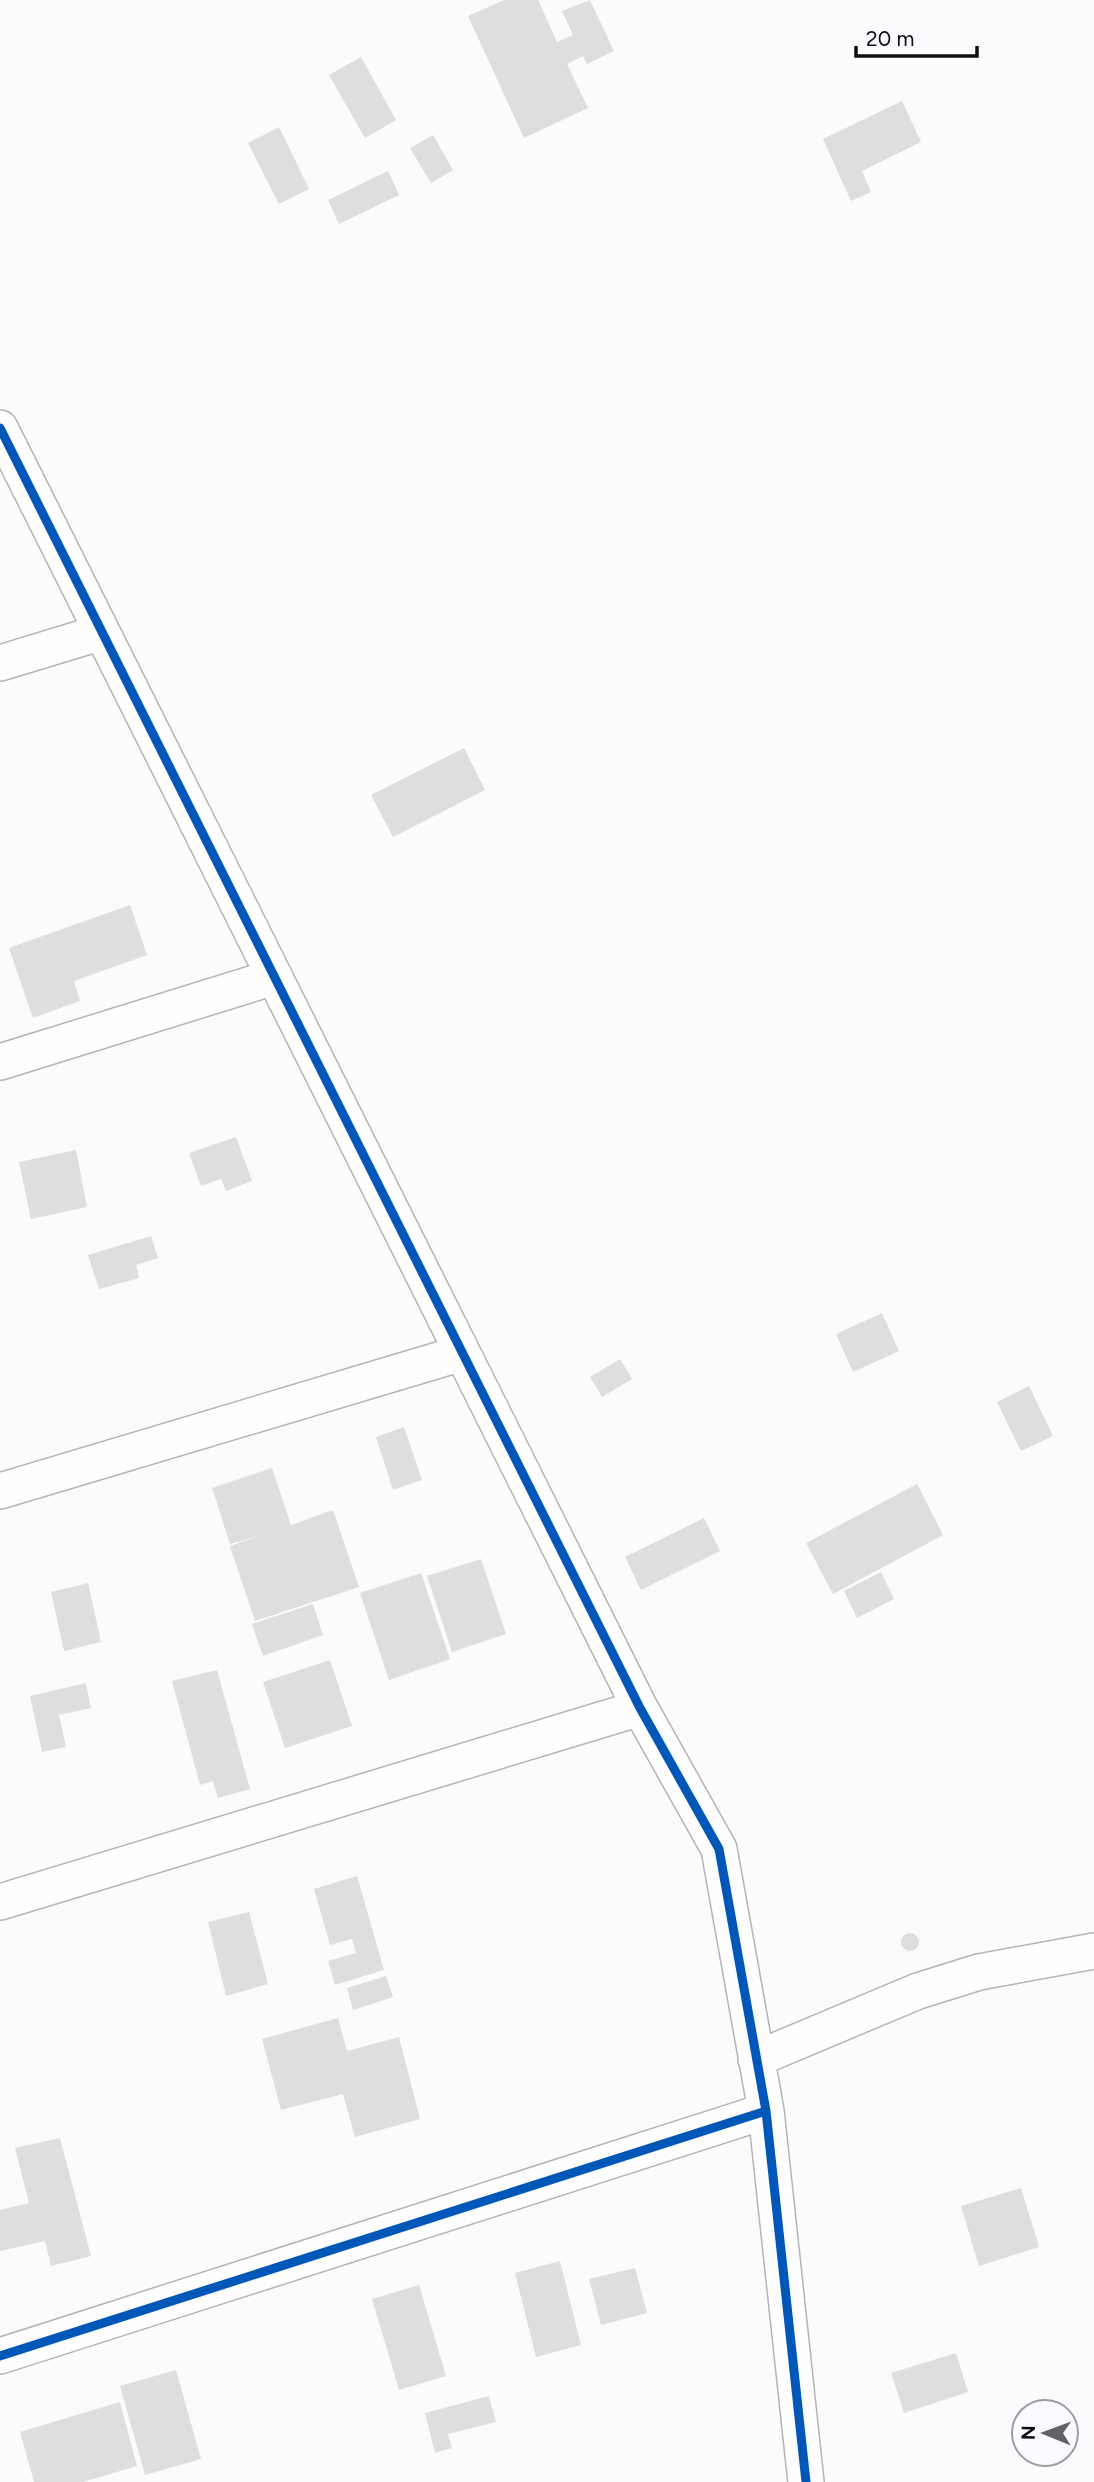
<svg xmlns="http://www.w3.org/2000/svg" width="1094" height="2482" viewBox="0 0 1094 2482" font-family="Figtree,sans-serif">
<style>
.building{fill:#dddee0}
.lines{fill:none;stroke-linecap:round;stroke-linejoin:round}
.minor-casing{stroke:#b3b4b6;stroke-width:38}
.minor{stroke:#fefeff;stroke-width:35}
.cycleway-casing{stroke:#f9fbfe;stroke-width:13}
.cycleway{stroke:#0057b8;stroke-width:9}
</style>
<rect width="100%" height="100%" fill="#fafbfd"/>
<path class="building" d="M504,0h34l19,42 16,-7 -11,-24 28,-11 24,51 -27,13 -4,-8 -16,8 21,44 -64,30 -56,-122z
M361,57l35,63 -31,18 -36,-63z
M902,101l19,41 -59,29 9,21 -20,9 -28,-62z
M279,127l30,62 -30,15 -31,-61z
M433,135l20,35 -22,13 -21,-35z
M388,171l11,24 -60,29 -11,-24z
M464,748l21,42 -92,47 -22,-42z
M130,905l17,50 -73,26 6,20 -47,17 -24,-70z
M236,1137l16,44 -26,10 -5,-12 -20,7 -12,-33z
M76,1150l11,57 -56,12 -12,-57z
M151,1236l7,22 -22,7 3,13 -40,11 -11,-34z
M882,1313l17,38 -46,21 -17,-38z
M620,1359l12,20 -30,18 -12,-20z
M1029,1386l24,50 -32,15 -24,-49z
M404,1427l18,53 -29,10 -17,-53z
M272,1468l19,57 42,-15 26,77 -104,34 -25,-75 31,-11 -31,9 -18,-56z
M917,1484l26,51 -110,59 -27,-51z
M704,1518l16,33 -79,39 -16,-33z
M481,1559l25,75 -54,18 -25,-76z
M881,1572l13,27 -37,19 -13,-27z
M421,1573l29,86 -61,21 -29,-87z
M88,1583l13,59 -37,9 -13,-59z
M313,1604l10,31 -60,21 -11,-32z
M330,1660l22,66 -67,22 -22,-66z
M217,1670l33,119 -32,9 -5,-17 -13,4 -28,-104z
M86,1683l5,25 -32,7 7,32 -24,5 -12,-56z
M357,1876l27,94 -49,15 -7,-24 28,-8 -4,-14 -22,6 -16,-56z
M249,1912l19,72 -42,12 -18,-74z
M901 1942a9 9 0 1 1 18 0a9 9 0 1 1-18 0Z
M386,1976l7,21 -40,13 -6,-22z
M338,2018l9,33 52,-14 21,82 -65,18 -12,-43 -62,16 -19,-71z
M60,2138l31,118 -40,10 -6,-25 -45,10v-41l29,-7 -14,-55z
M1021,2188l18,59 -60,19 -18,-60z
M560,2261l21,84 -45,12 -21,-84z
M635,2268l12,45 -46,12 -12,-46z
M419,2285l27,91 -47,14 -27,-91z
M956,2353l12,39 -64,21 -13,-40z
M176,2370l25,89 -56,16 -25,-89z
M489,2396l7,26 -48,12 4,14 -17,5 -10,-40z
M120,2402l17,64 -54,16h-49l-14,-50z"/>
<g class="lines">
<defs>
<path id="minor" d="M0,428l640,1280 79,141 47,262 40,371
M0,663l102,-31
M0,1062l274,-85
M0,1491l462,-138
M0,1902l640,-194
M756,2059l162,-68 61,-19 115,-21
M0,2356l766,-245"/>
</defs>
<use href="#minor" class="minor-casing"/>
<use href="#minor" class="minor"/>
<defs>
<path id="cycleway" d="M0,428l640,1280 79,141 47,262 40,371
M0,2356l766,-245"/>
</defs>
<use href="#cycleway" class="cycleway-casing"/>
<use href="#cycleway" class="cycleway"/>
</g>
<g transform="translate(1045 2433) rotate(271)"><circle r="33" fill="#f9fbfe" stroke="#9b9d9f" stroke-width="2"/>
<path d="M0-5L12 26L0 18L-12 26Z" fill="#606264"/>
<text y="-10" font-size="19" font-weight="bold" text-anchor="middle" fill="#0d0f11">N</text>
</g>
<path d="M856 46v10h121v-10" fill="none" stroke="#0d0f11" stroke-width="3.5"/>
<text x="866" y="46" font-size="21" fill="#0d0f11" stroke="#f9fbfe" stroke-width="5" paint-order="stroke">20 m</text>
</svg>
